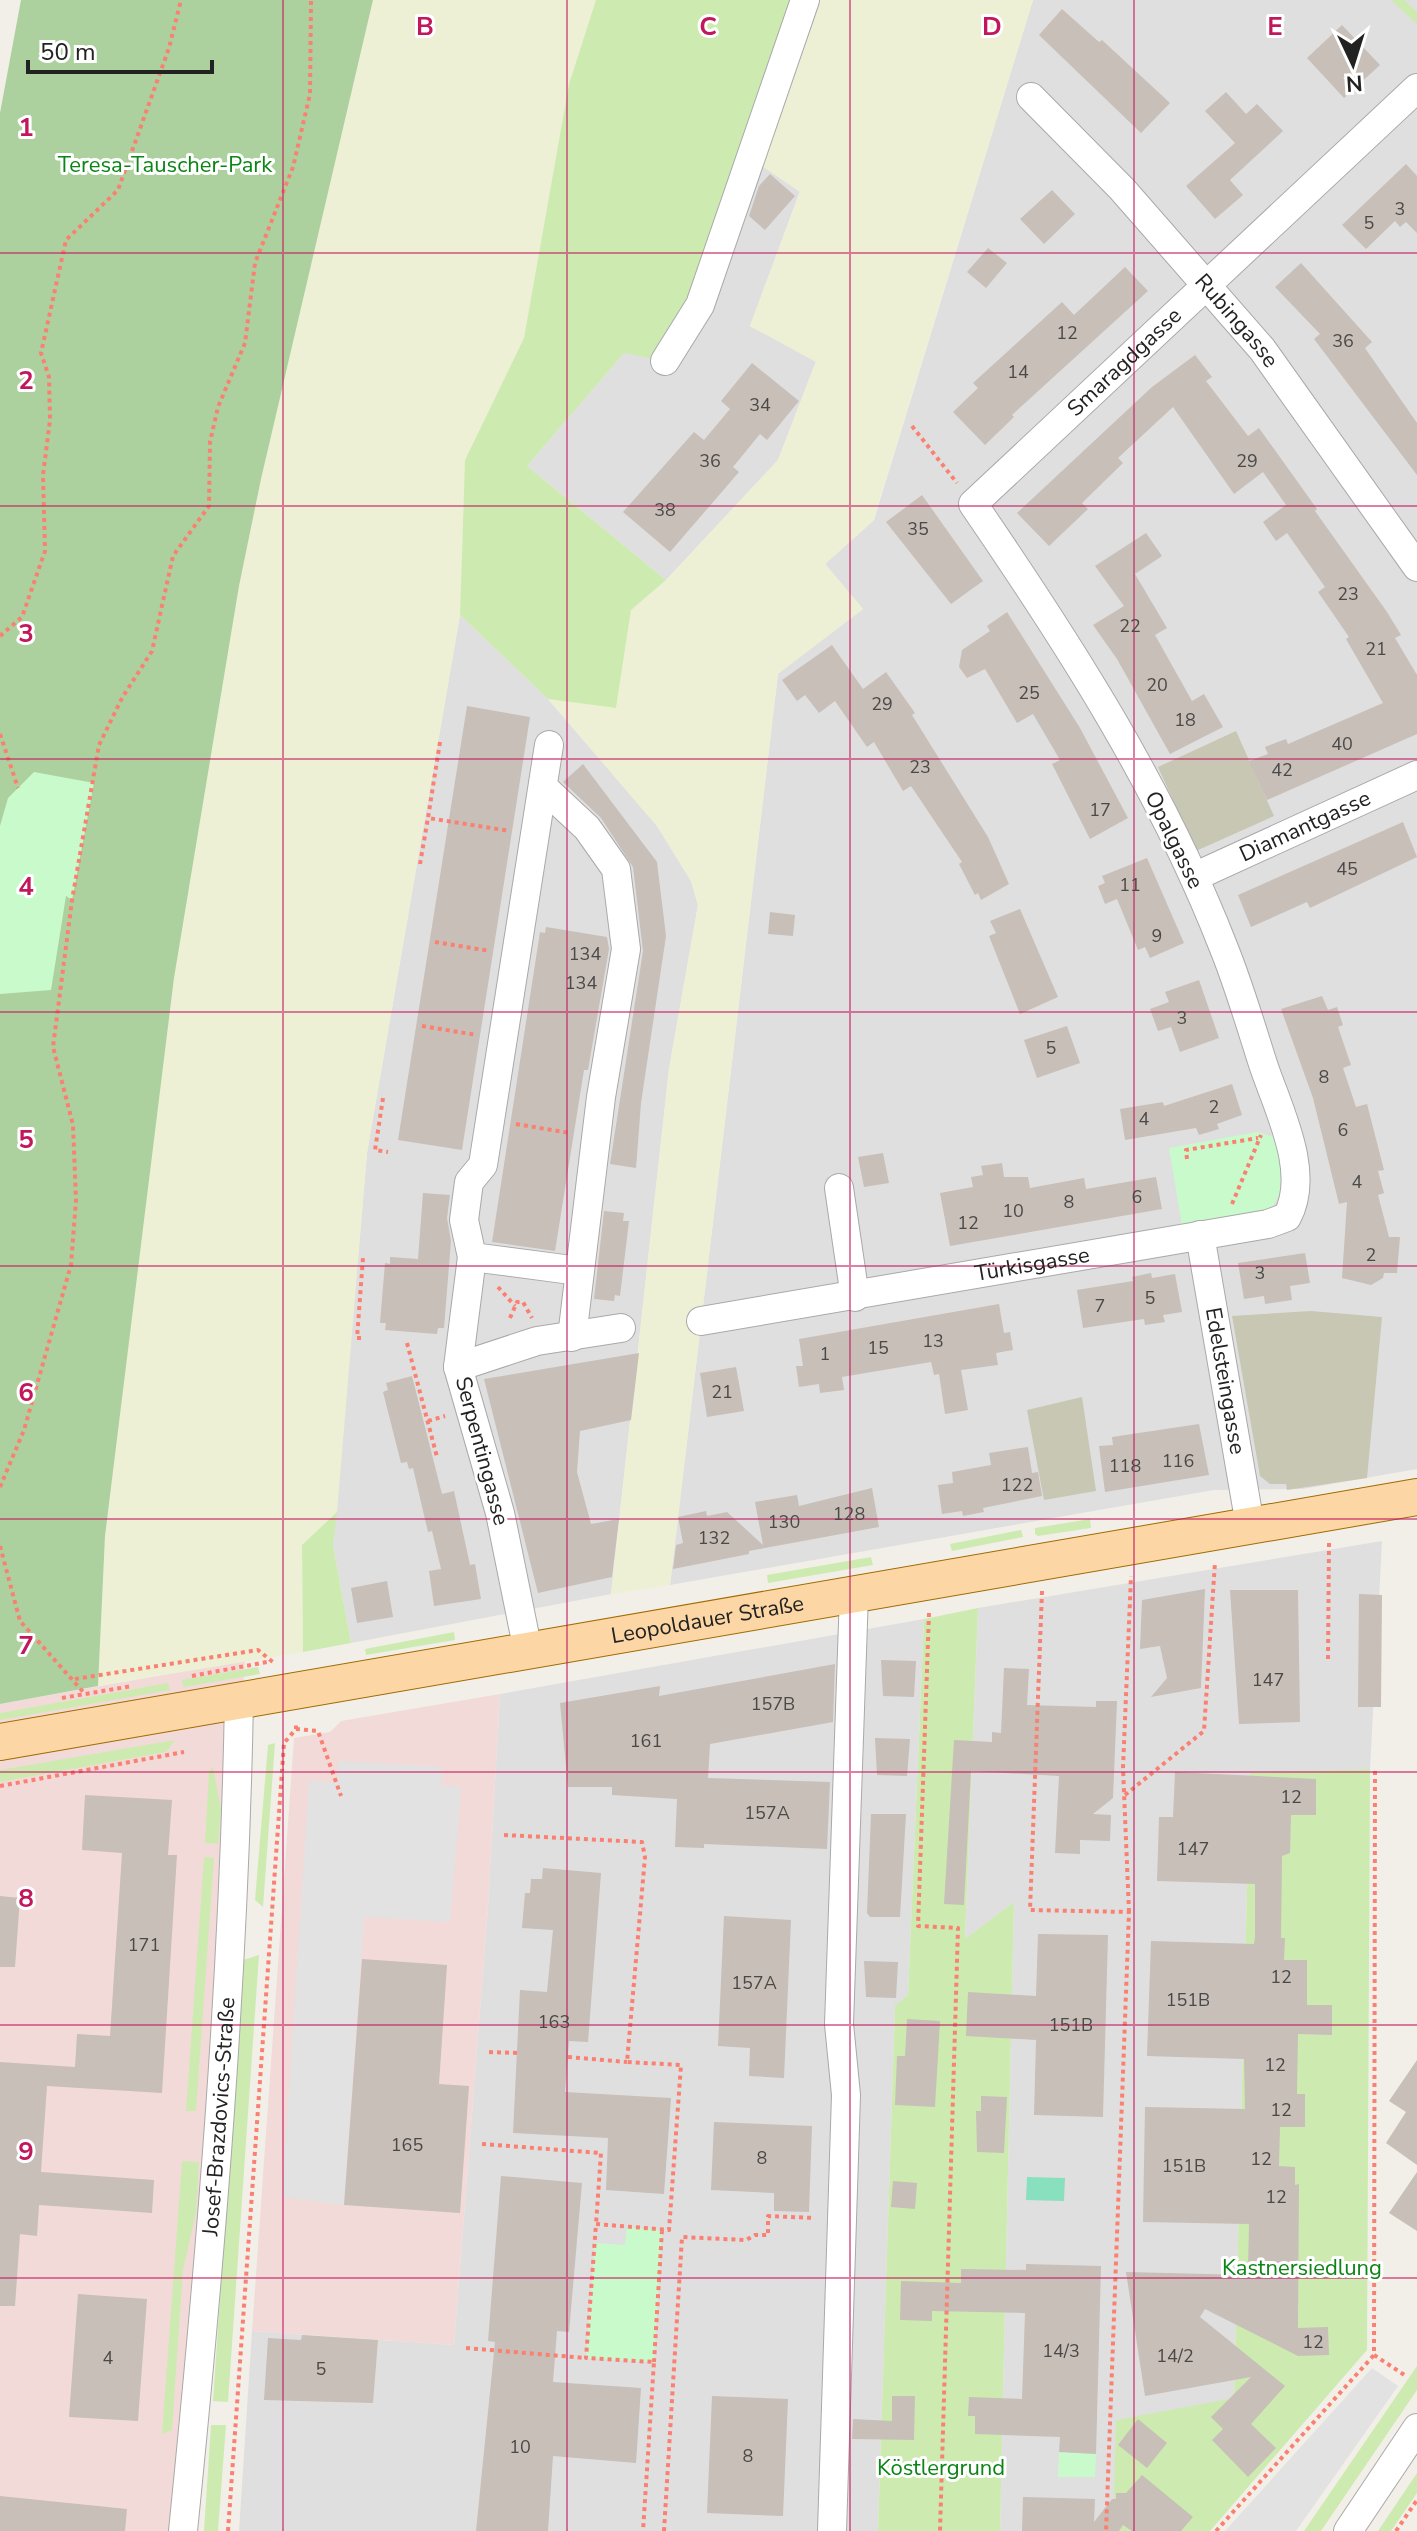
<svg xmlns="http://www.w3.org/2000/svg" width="1417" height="2531" viewBox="0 0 1417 2531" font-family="'Nunito Sans',sans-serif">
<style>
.residential{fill:#e0dfdf}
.commercial{fill:#f2dad9}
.construction{fill:#c7c7b4}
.farmland{fill:#eef0d5}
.grass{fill:#cdebb0}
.forest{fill:#add19e}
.park{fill:#c8facc}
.pitch{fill:#88e0be}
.parking{fill:#e2e2e2}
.building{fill:#c7bfb8}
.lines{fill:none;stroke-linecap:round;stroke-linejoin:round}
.minor-casing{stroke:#a9a9a9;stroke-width:30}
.major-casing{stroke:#a06b00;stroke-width:38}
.path{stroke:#fa8072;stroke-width:4;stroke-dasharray:4 4;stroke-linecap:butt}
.minor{stroke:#fff;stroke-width:28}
.major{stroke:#fcd6a4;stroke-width:36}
.grid{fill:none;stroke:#c2185b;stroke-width:2;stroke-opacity:0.55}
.labels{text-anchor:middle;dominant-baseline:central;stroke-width:6;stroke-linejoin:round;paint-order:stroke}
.number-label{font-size:18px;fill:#4b4948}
.park-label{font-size:22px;fill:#0c8416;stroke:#fff}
.street-label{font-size:22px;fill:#222;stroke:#fff}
.grid-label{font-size:26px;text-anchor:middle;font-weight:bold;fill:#c2185b;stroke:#fff;stroke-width:6;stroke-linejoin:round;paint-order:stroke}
</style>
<rect width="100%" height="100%" fill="#f2efe9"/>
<path class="residential" d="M1033,0h384v1469l-114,20 -89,1 -544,95 108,-912 85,-64 -38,-45 49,-44z
M752,159l48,32 -50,135 66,35 -38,99 -112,120 -139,-114 97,-113z
M460,615l88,84 109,127 34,55 7,24 -29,164 -58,525 -260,49 -18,-98 34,-392z
M1382,1541l-12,228 -120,5 -16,625 -121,132h-113l14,-629 -49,38 13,-332z
M924,1619l-16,376 -13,12 -17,524h-639l13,-200 202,14 34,-438 12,-213z"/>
<path class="commercial" d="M245,1660l-55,871h-190v-827z
M500,1694l-12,213 -34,438 -202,-14 42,-593 36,-6 11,-11z"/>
<path class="construction" d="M1236,731l38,85 -78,35 -38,-84z
M1311,1311l71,6 -15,161 -80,12 -1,-6h-16l-10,-8 -28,-160z
M1082,1397l14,94 -52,9 -17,-90z"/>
<path class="farmland" d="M373,0h223l-27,84 -45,254 -59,122 -5,155 -93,538 -30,359 -35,33 1,107 -205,34 7,-150 69,-558 65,-392 22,-107z
M805,0h228l-160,521 -48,43 38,45 -85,65 -108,911 -59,9 58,-525 29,-164 -7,-24 -34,-55 -109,-127 68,9 15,-98 35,-30 112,-120 38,-98 -66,-36 50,-134 -48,-33z"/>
<path class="grass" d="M596,0h209l-140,361 -41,-8 -97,113 139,114 -35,30 -15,98 -68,-9 -88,-84 5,-155 59,-122 45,-254z
M1391,0h13l13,12v12z
M337,1512l-4,33 18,98 -48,9 -1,-107z
M1090,1519l1,9 -53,8 -3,-2v-6z
M1021,1530l2,7 -71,14 -2,-7z
M871,1557l2,8 -105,18 -1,-8z
M978,1608l-13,331 49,-37 -14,629h-122l17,-525 13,-11 16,-376z
M454,1632l1,8 -89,15 -1,-6z
M258,1667l2,7 -77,13 -1,-7z
M168,1683l2,7 -170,30v-7z
M175,1740l-9,12 -166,30v-12z
M275,1743l-12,164 -8,-7 13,-155z
M213,1767l8,42 -3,35 -13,-1 4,-72z
M1370,1769l-3,581 -157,181h-97l3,-111 118,-22 16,-625z
M204,1857l10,1 -18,253h-10z
M259,1955l-31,447 -15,-1 30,-441z
M182,2161l17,1 -3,51 -13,57 -11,160 -10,4z
M1417,2366v24l-96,141h-17z
M211,2425h15l-8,106h-14z
M1417,2473v20l-26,38h-13z"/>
<path class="forest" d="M21,0h352l-112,479 -22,107 -65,392 -69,558 -7,150 -98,18v-1591z"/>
<path class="park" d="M34,772l60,11 -22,117 -6,-4 -15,94 -51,4v-168l8,-28z
M1257,1132l18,5 11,45 -14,26 -37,10 -53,7 -13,-77z
M627,2227l35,3 -8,132 -68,-4 9,-115 30,2z
M1059,2452l37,2 -1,23h-37z"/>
<path class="pitch" d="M1027,2177l38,1 -1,23 -38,-1z"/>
<path class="parking" d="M338,1761l104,6 -1,18 20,2 -11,135 -86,-5 -20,288 -62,-8 27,-416 28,2z
M1372,2368l26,18 -102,145h-71z"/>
<path class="building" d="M1062,9l37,33 3,-2 68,63 -29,30 -102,-98z
M1342,25l38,40 -36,33 -37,-40z
M1226,92l20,22 11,-10 26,27 -53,49 13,15 -28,24 -29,-33 49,-43 -30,-32z
M1406,164l11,12v57l-11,-11 -6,5 -5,-6 -29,28 -24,-24z
M770,174l25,22 -30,34 -16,-14 10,-30z
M1052,190l23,24 -31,30 -24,-25z
M988,248l19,15 -21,25 -19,-16z
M1301,263l71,79 -7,6 52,75v52l-103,-136 6,-5 -45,-47z
M1125,267l23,24 -136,124 2,2 -29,28 -32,-33 25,-24 -5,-5 89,-81 12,13z
M1195,355l17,22 -6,4 42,55 11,-8 58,81 -2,2 72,101 14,23 -6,3 22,37v59l-150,66 -18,-39 19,-7 -3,-7 21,-8 2,5 95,-41 -37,-64 3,-2 -31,-45 7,-5 -38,-54 -11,8 -13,-19 23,-17 -23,-33 -29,22 -61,-87 -55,51 5,5 -41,40 6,6 -39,37 -32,-33 135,-126z
M752,363l47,38 -32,39 -7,-6 -27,33 6,5 -69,80 -47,-40 71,-80 10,8 26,-31 -9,-8z
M922,495l61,86 -32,23 -65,-82z
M1146,533l16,23 -27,18 32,54 -12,7 37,66 12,-7 19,33 -53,27 -53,-95 -24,-34 31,-19 -29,-40z
M1007,612l73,116 48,90 -38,21 -38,-75 8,-4 -27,-46 -16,9 -32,-54 -18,9 -8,-11 3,-17 28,-19 -3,-5z
M832,645l31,44 23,-17 29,41 -3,2 76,122 21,47 -28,16 -3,-7 -3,2 -16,-31 3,-2 -51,-76 -8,5 -29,-49 -7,5 -32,-46 -16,12 -14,-18 -8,6 -15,-21z
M467,706l63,11 -68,433 -64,-10z
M583,764l74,98 9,74 -25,167 -5,65 -26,-4 33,-213 -10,-84 -32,-49 -38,-36z
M1403,822l14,35 -107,51 -3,-6 -56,25 -13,-32z
M1147,858l37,85 -34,15 -5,-11 -7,3 -21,-51 -12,5 -7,-18 7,-3 -3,-7z
M1020,909l38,88 -38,17 -31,-78 7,-3 -6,-12z
M770,912l25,3 -2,21 -25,-2z
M546,927l61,10 2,12 -21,121h-4l-29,181 -63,-9 48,-310 5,1z
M1199,980l20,58 -39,14 -9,-25 -13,4 -8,-22 19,-7 -4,-10z
M1322,996l6,14 9,-3 6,18 -5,2 13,38 -8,3 13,39 11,-3 17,66 -6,1 6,22 -6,2 11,42h11l-3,36h-13l-1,5 -12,7 -29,-7 5,-76 -8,2 -26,-106 -32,-89z
M1067,1026l13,37 -43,15 -13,-38z
M1232,1084l10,31 -25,9 2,5 -20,6 -3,-7 -71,12 -5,-31 43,-7 1,4z
M883,1153l6,30 -25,4 -6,-30z
M1002,1163l2,14h24l2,11 54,-10 2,11 70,-12 6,32 -212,37 -10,-53 33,-6 -2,-10 12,-2 -2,-9z
M423,1193l27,2 -3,23 4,23 -7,87h-6l-1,6 -52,-4 1,-7h-6l5,-60 5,1v-7l28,2z
M604,1211l20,2 -1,8h6l-9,75 -5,-1 -1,6 -20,-2z
M1305,1253l5,30 -20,3 2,14 -27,4 -1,-8 -20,3 -6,-36z
M1151,1273l1,5 23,-4 7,38 -19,3 2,7 -20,3 -1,-6 -61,9 -6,-38 56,-9 -1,-4z
M999,1304l5,29 6,-1 3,18 -17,3 2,12 -37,5 7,40 -23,4 -6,-40 -5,1 -3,-13 -89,15 2,13 -24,3 -1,-9 -20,3 -3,-21h7l-4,-27z
M639,1353l-8,67 -51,11 -3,41 14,52 28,-5 -7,58 -74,16 -54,-214z
M736,1367l8,44 -37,6 -7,-44z
M412,1376l30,118 12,-3 16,74 5,-1 6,35 -47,7 -5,-35 12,-2 -9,-38 -4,1 -15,-64 -4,1 -2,-7 -6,1 -18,-71 5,-2 -2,-7z
M1199,1424l10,51 -104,17 -6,-46 14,-1 -1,-8z
M1028,1447l4,26 6,-1 4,24 -59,12 1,4 -21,4 -1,-5 -20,3 -4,-29 15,-2 -1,-11 39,-7 -2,-12z
M872,1488l7,39 -130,24v3l-76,15 3,-24 7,-2 -5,-26 28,-6 1,5 20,-4 36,33 -8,-43 42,-7 2,11z
M387,1581l6,36 -36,6 -6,-35z
M1205,1589l-4,99 -50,9 16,-19 -7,-32 -20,3 2,-49z
M1230,1590h68l2,132 -61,2z
M1359,1594l23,1 -1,112h-23z
M881,1660l35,1 -2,36 -31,-1z
M835,1664l-2,58 -123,22 -2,34 122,4 -3,67 -123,-5v4l-29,-1 2,-48 -65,-4v-8h-44l-8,-84 100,-17 -1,10z
M1004,1668l25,1 -2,36 69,2v-6h21l-4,97 -20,16 18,1 -1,26 -30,-1v14l-25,-1 4,-77 -88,-5 -7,134 -20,-1 10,-164 38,2v-10l9,1z
M875,1738l35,1 -3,37 -30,-1z
M1175,1772l141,7v36h-25l-1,38 -8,3 -1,82h4l-1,22h23v45h25v30l-34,-1 -1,60h8v33h-25l-1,39 16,1v18l4,-1 -1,144 30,-1 1,28 -31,1 -93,-47 -5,8 85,69 -34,38 25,24 -28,29 -36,-37 11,-11 -12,-12 40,-40 -106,19 -19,-124 121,3 1,-5 1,-46 -106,-2 2,-115 100,2 -1,-50 -97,-3 4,-115 103,3 1,-7v-53l-98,-3 2,-64h14z
M85,1795l87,5 -4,55h9l-15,238 -115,-7 -6,86 113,8 -2,33 -113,-8 -2,31 -17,-2 -5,72h-15v-244l75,5 2,-33 33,2 12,-183 -40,-3z
M871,1814h35l-6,103h-30l-3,-4z
M543,1868l58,5 -13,169 -19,-1 -4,51 106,6 -7,96 -58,-4 2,-52 -95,-5 7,-143 27,2 6,-62 -31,-2 3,-35h5l1,-14h11z
M0,1896l20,2 -5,69h-15z
M724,1916l67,4 -7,158 -35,-2 1,-28 -32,-2z
M1038,1934l70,1 -5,182 -69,-2 2,-75 -70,-4 2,-44 68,4z
M362,1959l85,6 -8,119 30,2 -9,127 -116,-8z
M864,1961l34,1 -2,36 -30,-1z
M907,2019l33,2 -5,86 -40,-2 2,-49h8z
M1417,2060v105l-31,-22 20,-31 -17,-11z
M981,2096l26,1 -3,56 -27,-1 -1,-41h5z
M714,2122l98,4 -3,86 -35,-1v-18l-63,-3z
M1417,2172v59l-28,-18z
M501,2176l81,7 -13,149 -12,-1 -4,51 88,6 -5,75 -83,-7 -5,75h-72l19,-189 -7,-1z
M893,2181l24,2 -2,26 -24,-2z
M1026,2264l75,2 -5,188 -37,-2 1,-15 -85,-3v-18h-7l1,-19 53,2 3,-86 -93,-2v10l-32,-1 1,-39 60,2v-14l65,1z
M78,2294l69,5 -9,122 -69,-4z
M302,2335l76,5 -5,63 -109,-3 4,-62 33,2z
M712,2396l76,3 -5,117 -76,-3z
M892,2396h23l-1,44 -62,-1 1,-20 39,2z
M1138,2419l29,24 -20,25 -29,-23z
M1142,2475l51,42 -12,14h-49l-9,-6 -4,6h-97l1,-34 72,2 -1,23 18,-23h4v-6h10z
M0,2496l127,13 -2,22h-125z"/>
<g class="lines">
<defs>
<g id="minor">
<path id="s1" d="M1031,97l91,92 140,160 155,218"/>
<path d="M665,361l35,-56 105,-305"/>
<path d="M543,787l44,41 29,41 10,80 -25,148 -29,240"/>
<path id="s2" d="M1194,877l223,-102"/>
<path d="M839,1188l16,109"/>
<path id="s3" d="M1200,1235l50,290"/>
<path d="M472,1257l107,14"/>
<path id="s4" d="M701,1321l567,-97 19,-7c24,-44 -8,-106 -23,-150 -13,-40 -25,-82 -41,-121 -62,-159 -154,-302 -250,-442l444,-416"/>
<path d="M458,1367l79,-26 84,-13"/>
<path d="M528,1651l-28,-138 -42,-146 14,-110 -8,-37 5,-38 14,-17 66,-420"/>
<path id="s5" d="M183,2531c28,-276 51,-554 56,-831"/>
<path d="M832,2531l14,-436 -7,-71 15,-430"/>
<path d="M1348,2531l69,-103"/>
</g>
<g id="major">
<path id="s6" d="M0,1742l1417,-245"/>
</g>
</defs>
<use href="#minor" class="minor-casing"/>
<use href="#major" class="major-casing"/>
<path class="path" d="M912,426l45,57
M0,636l22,-19 23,-66 -2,-76 7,-55 -1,-43 -8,-24 25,-113 52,-50 51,-142 12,-48
M0,734l18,54
M440,742l-12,76 82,13
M420,864l8,-46
M435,942l55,9
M422,1026l55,9
M383,1098l-8,52 13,2
M516,1124l54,9
M1187,1159l-1,-9 72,-12
M1232,1204l29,-69
M498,1287l17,19
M510,1318l7,-16h6l9,16
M361,1338h-4l6,-80
M407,1343l30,114
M428,1421l17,-5
M0,1487l24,-57 47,-165 5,-65 -3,-75 -20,-78 19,-147 27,-155 23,-47 30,-47 21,-95 36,-50 1,-64 8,-35 27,-64 10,-80 38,-96 17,-73 1,-94
M0,1546l20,75 65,73
M1042,1591l-12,319 99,2 -23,619
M929,1613l-11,313 40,2 -18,603
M1328,1659l1,-116
M192,1676l80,-15
M75,1679l183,-29 16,13
M62,1698l70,-12
M296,1729l22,2 23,65
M1375,1771l-1,584 32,21
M0,1786l184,-34
M1125,1795l79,-64 11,-169
M504,1835l138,7 3,15 -18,205 54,3 -12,165 -73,-6 -10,134 68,4 -11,169
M1129,1912l-6,-144 8,-192
M489,2052l28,1
M568,2057l59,5
M482,2144l119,9 -5,71
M466,2348l120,10
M654,2362l8,-132
M228,2531l56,-788 12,-14v-7
M664,2531l18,-294 64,3 9,-5h13v-19l47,2
M1216,2531l158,-176
M1396,2531l21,-31"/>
<use href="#minor" class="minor"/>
<use href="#major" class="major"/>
</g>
<path class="grid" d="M283,0v2531M567,0v2531M850,0v2531M1134,0v2531M0,253h1417M0,506h1417M0,759h1417M0,1012h1417M0,1266h1417M0,1519h1417M0,1772h1417M0,2025h1417M0,2278h1417"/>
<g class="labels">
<g class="number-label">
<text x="1400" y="209">3</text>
<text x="1369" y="223">5</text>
<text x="1067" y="333">12</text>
<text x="1343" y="341">36</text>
<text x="1018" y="372">14</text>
<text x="760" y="405">34</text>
<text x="710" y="461">36</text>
<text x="1247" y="461">29</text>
<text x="665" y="510">38</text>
<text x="918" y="529">35</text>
<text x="1348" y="594">23</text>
<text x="1130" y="626">22</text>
<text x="1376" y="649">21</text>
<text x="1157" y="685">20</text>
<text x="1029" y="693">25</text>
<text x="882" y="704">29</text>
<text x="1185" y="720">18</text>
<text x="1342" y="744">40</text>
<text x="920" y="767">23</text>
<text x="1282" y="770">42</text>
<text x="1100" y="810">17</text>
<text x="1347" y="869">45</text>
<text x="1130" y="885">11</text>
<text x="1157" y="936">9</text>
<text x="585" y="954">134</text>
<text x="581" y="983">134</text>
<text x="1182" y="1018">3</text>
<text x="1051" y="1048">5</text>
<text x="1324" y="1077">8</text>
<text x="1214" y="1107">2</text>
<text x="1144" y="1119">4</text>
<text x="1343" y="1130">6</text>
<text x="1357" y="1182">4</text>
<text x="1137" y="1197">6</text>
<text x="1069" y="1202">8</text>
<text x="1013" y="1211">10</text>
<text x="968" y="1223">12</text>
<text x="1371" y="1255">2</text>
<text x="1260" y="1273">3</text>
<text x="1150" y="1298">5</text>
<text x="1100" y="1306">7</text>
<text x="933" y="1341">13</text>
<text x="878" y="1348">15</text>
<text x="825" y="1354">1</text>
<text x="722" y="1392">21</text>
<text x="1178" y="1461">116</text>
<text x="1125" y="1466">118</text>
<text x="1017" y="1485">122</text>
<text x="849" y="1514">128</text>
<text x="784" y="1522">130</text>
<text x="714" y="1538">132</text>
<text x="1268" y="1680">147</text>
<text x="773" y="1704">157B</text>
<text x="646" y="1741">161</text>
<text x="1291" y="1797">12</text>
<text x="767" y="1813">157A</text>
<text x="1193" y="1849">147</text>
<text x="144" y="1945">171</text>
<text x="1281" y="1977">12</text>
<text x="754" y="1983">157A</text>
<text x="1188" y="2000">151B</text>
<text x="554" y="2022">163</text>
<text x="1071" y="2025">151B</text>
<text x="1275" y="2065">12</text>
<text x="1281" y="2110">12</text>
<text x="407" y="2145">165</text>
<text x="762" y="2158">8</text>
<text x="1261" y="2159">12</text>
<text x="1184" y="2166">151B</text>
<text x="1276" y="2197">12</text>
<text x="1313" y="2342">12</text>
<text x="1061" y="2351">14/3</text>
<text x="1175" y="2356">14/2</text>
<text x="108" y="2358">4</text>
<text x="321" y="2369">5</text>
<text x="520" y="2447">10</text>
<text x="748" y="2456">8</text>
</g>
<g class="park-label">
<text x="165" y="165">Teresa-Tauscher-Park</text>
<text x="1302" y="2268">Kastnersiedlung</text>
<text x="941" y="2468">Köstlergrund</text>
</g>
<g class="street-label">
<text stroke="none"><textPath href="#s1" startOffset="304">Rubingasse</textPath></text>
<text stroke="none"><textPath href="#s4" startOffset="1596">Smaragdgasse</textPath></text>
<text stroke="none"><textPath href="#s2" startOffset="122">Diamantgasse</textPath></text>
<text transform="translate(1174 840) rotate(64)">Opalgasse</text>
<text stroke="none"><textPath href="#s4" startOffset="336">Türkisgasse</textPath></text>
<text stroke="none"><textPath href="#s3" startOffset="148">Edelsteingasse</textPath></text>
<text transform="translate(482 1451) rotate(75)">Serpentingasse</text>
<text stroke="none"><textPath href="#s6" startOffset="718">Leopoldauer Straße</textPath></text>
<text stroke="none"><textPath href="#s5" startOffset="416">Josef-Brazdovics-Straße</textPath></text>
</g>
</g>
<g class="grid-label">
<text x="425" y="35">B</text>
<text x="708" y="35">C</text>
<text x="992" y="35">D</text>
<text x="1275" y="35">E</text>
<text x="26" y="136">1</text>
<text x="26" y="389">2</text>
<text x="26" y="642">3</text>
<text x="26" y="895">4</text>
<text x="26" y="1148">5</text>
<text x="26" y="1401">6</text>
<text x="26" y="1654">7</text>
<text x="26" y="1907">8</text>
<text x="26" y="2160">9</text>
</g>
<g transform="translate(1353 64) rotate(176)" stroke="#ffffff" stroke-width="6" paint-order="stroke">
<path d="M0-6L14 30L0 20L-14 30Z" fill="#222222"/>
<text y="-12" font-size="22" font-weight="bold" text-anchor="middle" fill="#222222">N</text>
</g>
<path d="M28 60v12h184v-12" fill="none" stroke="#222222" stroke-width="4"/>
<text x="40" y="60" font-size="24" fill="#222222" stroke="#ffffff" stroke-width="6" paint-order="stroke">50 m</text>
</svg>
